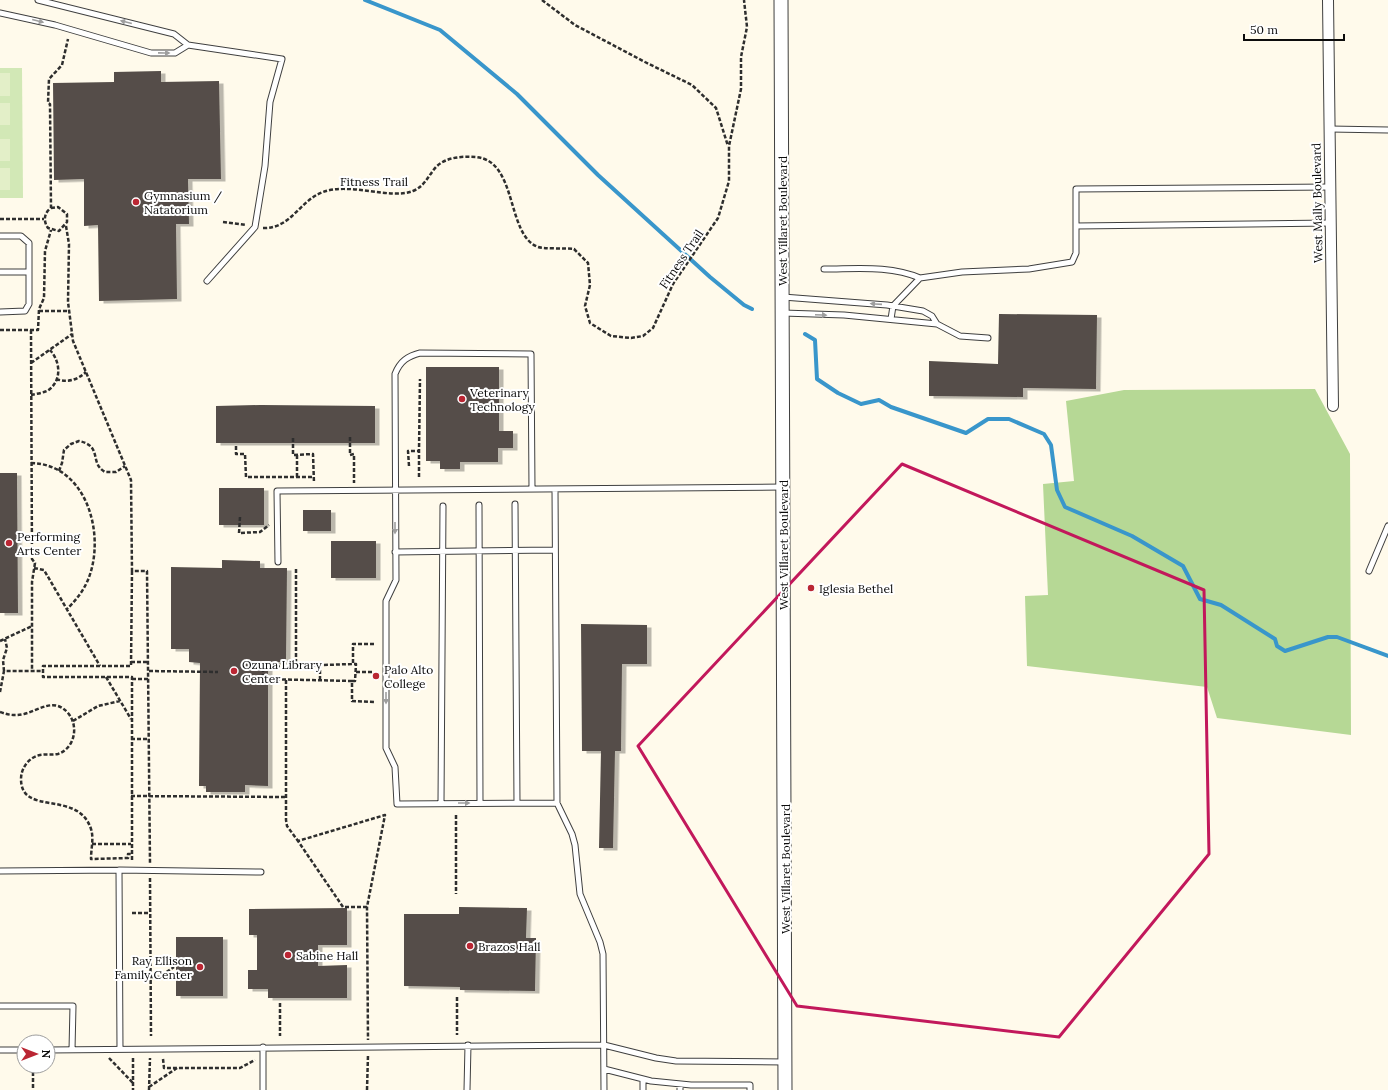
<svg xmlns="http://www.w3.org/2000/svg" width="1388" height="1090" viewBox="0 0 1388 1090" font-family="Lora,serif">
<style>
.green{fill:#d2e8b6}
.forest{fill:#b6d895}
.pitch{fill:#e3efc8}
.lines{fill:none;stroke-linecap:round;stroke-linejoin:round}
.stream{stroke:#3996cb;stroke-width:4}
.building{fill:#544d48;filter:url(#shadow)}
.service-casing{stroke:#3f3f3f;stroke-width:7}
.minor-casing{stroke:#3f3f3f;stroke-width:12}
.tertiary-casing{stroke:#3f3f3f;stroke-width:15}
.path{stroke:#2e2e2e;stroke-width:2.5;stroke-dasharray:4 2;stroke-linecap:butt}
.service{stroke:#fff;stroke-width:5}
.minor{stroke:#fff;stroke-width:10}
.tertiary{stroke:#fff;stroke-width:13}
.oneway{fill:#9e9e9e}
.marked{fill:none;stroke:#c2185b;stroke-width:3;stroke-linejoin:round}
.poi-dot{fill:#ba2633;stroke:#fff;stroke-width:1.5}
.labels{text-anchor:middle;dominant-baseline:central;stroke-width:4;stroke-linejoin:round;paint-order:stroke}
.street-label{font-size:12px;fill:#0c0c0c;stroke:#fff}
.poi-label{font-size:12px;fill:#0c0c0c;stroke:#fff;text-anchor:start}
</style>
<defs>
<filter id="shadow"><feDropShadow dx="4.5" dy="2.5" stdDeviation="0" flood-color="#0004"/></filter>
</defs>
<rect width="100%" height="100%" fill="#fffaeb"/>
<path class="green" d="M0,68h22l1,130h-23z"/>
<path class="forest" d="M1315,389l35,65 1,281 -134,-17 -10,-31 -180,-21 -2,-70 23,-1 -5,-111 31,-3 -8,-80 58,-11z"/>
<path class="pitch" d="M0,73h10v23h-10z
M0,103h10v22h-10z
M0,139h10v22h-10z
M0,168h10v22h-10z"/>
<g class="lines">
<path class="stream" d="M365,0l75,30 77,64 81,81 112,102 34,28 8,4
M805,334l10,6 2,39 21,14 23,11 18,-4 12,7 75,26 22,-14h21l35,15 7,11 6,45 8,17 67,29 51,30 17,33 21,6 54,34 2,7 8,5 43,-14h9l51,19"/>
</g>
<path class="building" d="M161,71v11l58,-1 2,98h-33l1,45h-13l1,75 -78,2 -1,-76 -14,1v-47l-30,1 -1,-97 61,-1v-10z
M999,314l98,1 -1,74 -73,-1v9l-94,-1v-35l69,3z
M426,367h73v64h14v17h-15v14h-38v7h-20v-8h-14z
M261,405l114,1v37h-159v-37z
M0,473h17l1,140h-18z
M219,488h45v37h-45z
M303,510h28v21h-28z
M331,541h45v37h-45z
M222,560l38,1v7h27l-1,94h-18v124l-23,-1v7h-39v-6h-7l1,-123 -11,-1v-13h-18v-82l51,1z
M581,624l66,1v39h-25l-1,87h-6l-2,97h-14l2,-97h-19z
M459,907l68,1 -1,30h10l-1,53 -75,-1v-3l-56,-1v-72h55z
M347,908v37h-29v21l29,-1v33h-79v-9h-20v-19h9v-35h-8v-26z
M176,937h47v59h-47z"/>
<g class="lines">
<defs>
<path id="service" d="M38,0l136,34 14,11 94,14 -12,43 -5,64 -10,61 -48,54
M0,13l55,12 96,28h24l13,-8
M1330,129l58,1
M1076,226v-37l254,-2
M0,236h21l8,7v61l-4,7 -25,1
M824,269c32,0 66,-4 96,9
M0,272h29
M783,297l104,8 36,6 9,5 5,8 23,12 28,2
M783,313l61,2 93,9
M891,319l2,-13 27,-28 42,-6 67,-3 43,-7 4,-9v-27l255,-3
M532,489l-1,-135 -111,-1c-12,3 -20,8 -25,21l1,206 -10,21v147l9,19 2,37 160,-1
M555,489l2,314 15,31 3,11 5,49 20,48 3,12 1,136
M515,504l2,299
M479,505l1,298
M395,552l160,-2
M278,562l-1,-71 505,-4
M1369,571l19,-45
M441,803l2,-297
M119,870l142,2
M0,871l119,-1 1,179
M0,1006h73l-1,44
M263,1047v43
M0,1050h24
M48,1050l556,-5 52,13 20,3 109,1
M604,1069l47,12 40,4h59v5
M467,1090l1,-45
M643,1090v-11
M680,1090v-6"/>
<path id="minor" d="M1328,0l5,406"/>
<path id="tertiary" d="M781,0l4,1090"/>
</defs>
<use href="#service" class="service-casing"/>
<use href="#minor" class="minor-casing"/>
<use href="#tertiary" class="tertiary-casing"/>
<path class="path" d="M542,0l33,25 70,37 47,23 24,23 12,38
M51,208l7,-1 9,7v8l-8,9 -11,-3c-5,-7 -4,-15 3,-20l-1,-104 -2,-1 1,-24 13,-14 6,-26
M0,219h44
M223,222l23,3
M66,226l3,18 -1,58 5,39 58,139 1,91h15l3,292
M263,228c28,1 37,-28 60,-36 27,-10 68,8 90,-1 12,-5 15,-15 23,-24 10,-10 26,-11 40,-10 42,4 30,78 62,90 6,2 27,1 36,2l14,14 2,22 -5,21 5,17 21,13 20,2 12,-2 10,-8 20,-44 45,-66 11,-37v-35l12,-57v-32l6,-30 -3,-27
M39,311h31
M0,330h38l1,-21 5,-11 1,-47 6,-21
M31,330l1,229 3,4 -3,19v89
M31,363l41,-29
M56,379c12,4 21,1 30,-7
M31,395c5,-1 11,-2 16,-4 15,-9 14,-29 3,-41
M350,437v18l4,-1v29
M293,438v17l20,-1 1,29
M236,446v8h9l1,23h67
M297,455v22
M31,463c57,1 76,75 56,119 -5,11 -12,19 -20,27
M409,466l-1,-15h11l1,-72
M59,471l3,-8 2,-13 7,-6 8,-3c24,5 10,22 26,31h11l9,-6
M419,477v-26
M240,517l-1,16 21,-1 9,-7
M34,568l10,2 56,96
M296,569v97
M132,571l-1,95h-88v11h89v185
M0,641l32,-15
M374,644h-21v20h3l-1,17h-3v20l22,1
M131,662h18
M4,671l-1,-11 4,-12 -2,-9
M149,671l69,1
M356,672h18
M106,677l25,42
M132,679h17
M286,680v140l1,6 11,15
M320,680v-15
M352,681l-89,-2v-12l90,-3
M0,692l4,-21h39
M0,712c8,3 15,4 24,2 16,-4 30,-17 44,-1 11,13 7,35 -10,41 -6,1 -12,0 -18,1 -11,2 -19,13 -19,24 0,38 57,10 70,50 3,9 0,20 0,30l37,-1v-4h4
M73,721l25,-15 22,-5
M131,739h18
M131,796l155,1
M456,815v79
M92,844h39
M150,878l1,158
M367,907h-24l-45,-66 87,-26 -18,92 1,133
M132,913h18
M132,977h27l15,-10
M457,997v38
M280,1003v33
M109,1058l24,25
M133,1058v32
M163,1059l1,9h76l15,-8
M33,1066v24
M149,1087l28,-19
M149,1090l1,-32
M367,1090l1,-35"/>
<use href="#service" class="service"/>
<use href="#minor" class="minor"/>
<use href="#tertiary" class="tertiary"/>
</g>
<defs><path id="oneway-solid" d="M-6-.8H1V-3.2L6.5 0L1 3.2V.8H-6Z"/></defs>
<g class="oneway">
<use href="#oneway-solid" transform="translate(38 21) rotate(14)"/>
<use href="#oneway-solid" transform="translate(126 22) rotate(-166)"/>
<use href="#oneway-solid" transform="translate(164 53) rotate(1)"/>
<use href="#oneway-solid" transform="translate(876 304) rotate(-176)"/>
<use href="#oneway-solid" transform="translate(821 315) rotate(2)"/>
<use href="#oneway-solid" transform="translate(395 528) rotate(90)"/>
<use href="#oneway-solid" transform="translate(386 698) rotate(90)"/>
<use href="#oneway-solid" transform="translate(464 803)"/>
</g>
<path class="marked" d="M902,464l302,126 5,264 -150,183 -262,-31 -159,-260z"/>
<g class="poi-dot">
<circle cx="136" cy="202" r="4"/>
<circle cx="462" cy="399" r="4"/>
<circle cx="9" cy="543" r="4"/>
<circle cx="811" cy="588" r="4"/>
<circle cx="234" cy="671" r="4"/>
<circle cx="376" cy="676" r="4"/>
<circle cx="470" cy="946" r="4"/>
<circle cx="288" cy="955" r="4"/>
<circle cx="200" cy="967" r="4"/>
</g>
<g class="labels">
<g class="street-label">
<text x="374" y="181">Fitness Trail</text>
<text transform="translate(1317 203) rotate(-91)">West Mally Boulevard</text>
<text transform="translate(782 221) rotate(-90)">West Villaret Boulevard</text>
<text transform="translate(681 259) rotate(-56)">Fitness Trail</text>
<text transform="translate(783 545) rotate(-90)">West Villaret Boulevard</text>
<text transform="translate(785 869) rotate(-90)">West Villaret Boulevard</text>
</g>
<g class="poi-label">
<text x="144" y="195">Gymnasium /<tspan x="144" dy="14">Natatorium</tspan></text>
<text x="470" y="392">Veterinary<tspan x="470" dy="14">Technology</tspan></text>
<text x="17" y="536">Performing<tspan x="17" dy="14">Arts Center</tspan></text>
<text x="819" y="588">Iglesia Bethel</text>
<text x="242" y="664">Ozuna Library<tspan x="242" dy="14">Center</tspan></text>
<text x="384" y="669">Palo Alto<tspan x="384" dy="14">College</tspan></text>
<text x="478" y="946">Brazos Hall</text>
<text x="296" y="955">Sabine Hall</text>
<text x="192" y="960" text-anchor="end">Ray Ellison<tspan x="192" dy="14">Family Center</tspan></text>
</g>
</g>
<g transform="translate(36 1054) rotate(90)"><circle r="19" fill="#ffffff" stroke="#9e9e9e"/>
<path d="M0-3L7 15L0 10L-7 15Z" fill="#ba2633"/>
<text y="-6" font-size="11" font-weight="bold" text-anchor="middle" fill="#0c0c0c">N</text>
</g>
<path d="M1244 34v6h100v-6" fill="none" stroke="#0c0c0c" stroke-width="2"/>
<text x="1250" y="34" font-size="12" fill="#0c0c0c" stroke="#ffffff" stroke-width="3" paint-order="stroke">50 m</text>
</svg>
